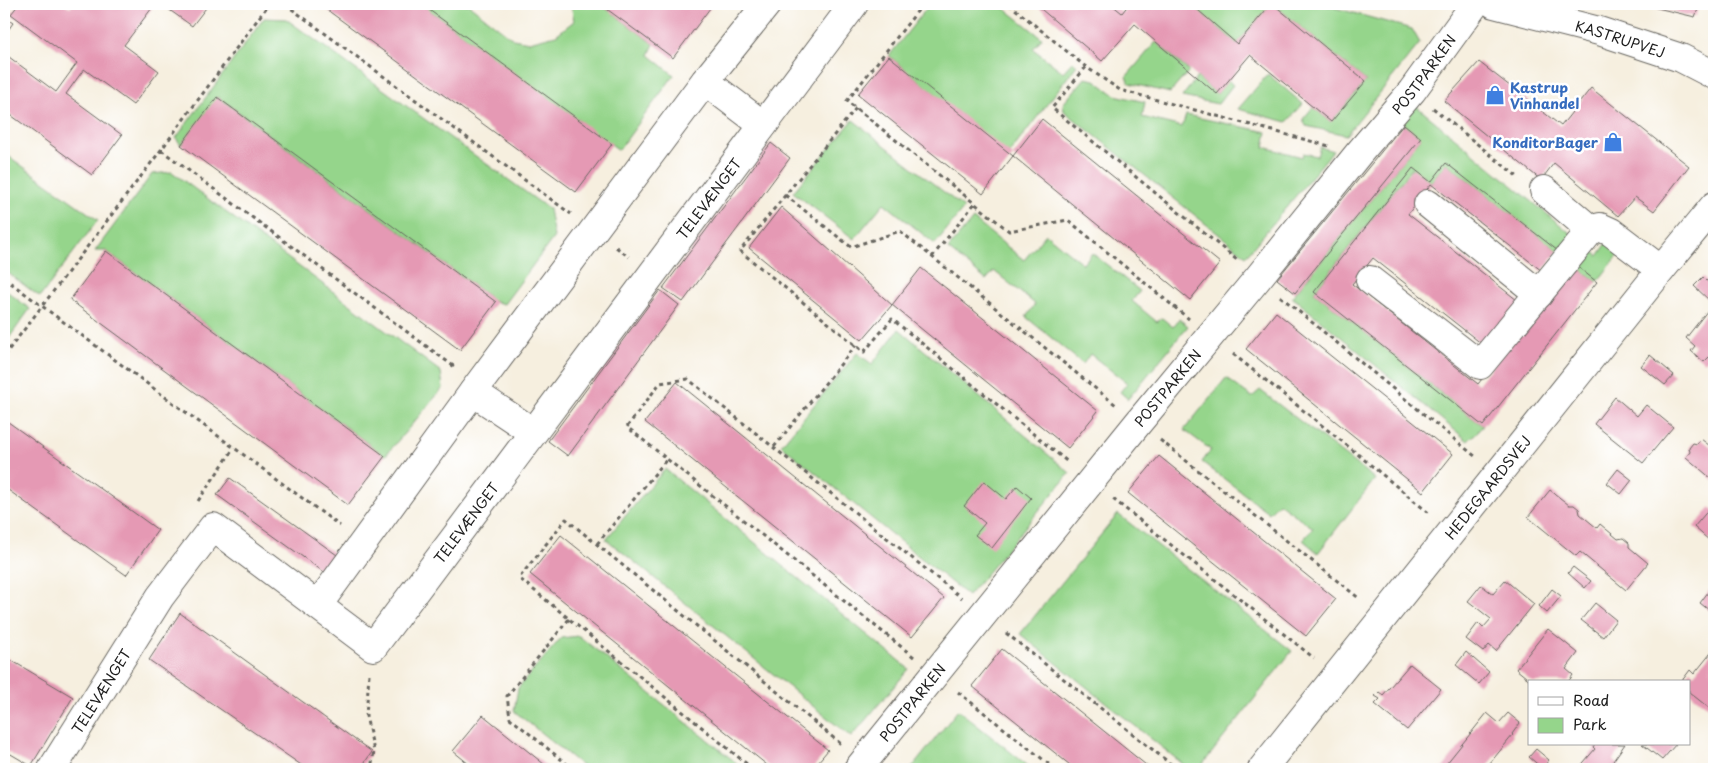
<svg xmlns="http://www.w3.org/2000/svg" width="1718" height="773" viewBox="0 0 1718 773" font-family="'Playpen Sans',sans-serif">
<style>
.green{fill:#95d58b;stroke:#587854}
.building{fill:#e599b4}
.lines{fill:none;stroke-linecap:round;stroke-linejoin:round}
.minor-casing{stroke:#686660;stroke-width:30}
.path{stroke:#686660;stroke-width:3;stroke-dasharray:4 4;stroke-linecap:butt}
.minor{stroke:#fff;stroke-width:28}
.labels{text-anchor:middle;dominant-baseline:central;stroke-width:5;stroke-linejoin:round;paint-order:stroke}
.street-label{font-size:14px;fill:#1c1c1c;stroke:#fff}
.shop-label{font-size:14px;font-weight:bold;fill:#366cbe;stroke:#fff;text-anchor:start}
</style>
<rect width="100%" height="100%" fill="#fff"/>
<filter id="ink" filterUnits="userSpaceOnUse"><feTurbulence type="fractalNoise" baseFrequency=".02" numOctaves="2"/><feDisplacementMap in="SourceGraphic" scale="10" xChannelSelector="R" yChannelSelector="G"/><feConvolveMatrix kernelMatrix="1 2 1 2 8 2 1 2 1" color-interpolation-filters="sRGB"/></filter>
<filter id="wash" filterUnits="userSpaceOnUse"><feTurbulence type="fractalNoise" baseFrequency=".0096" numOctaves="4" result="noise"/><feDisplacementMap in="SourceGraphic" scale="20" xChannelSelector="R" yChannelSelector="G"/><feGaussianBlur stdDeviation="1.12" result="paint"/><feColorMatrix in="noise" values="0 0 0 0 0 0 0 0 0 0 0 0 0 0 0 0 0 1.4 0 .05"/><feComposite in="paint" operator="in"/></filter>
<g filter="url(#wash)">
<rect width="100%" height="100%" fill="#f6efdf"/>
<path class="green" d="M421,4h47l45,35 16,3 27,-7 18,-14 -3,-17h29l54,40 -5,11 25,20 -55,75z
M930,4h69l43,34 -9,11 30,23 10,-11 4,4 -68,89 -120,-98z
M1191,4h80l-34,40z
M1273,4h48l91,25 8,14 -74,92 -40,-9 -3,-7 10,-12 18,15 35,-41z
M264,18l22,1 263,190 5,28 -50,67 -8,-2 -278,-205 -37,48 -5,-7z
M1156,42l33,29 -19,22 -41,-10 -3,-6z
M1268,74l35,30 -16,18 -49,-13z
M1197,77l20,17 11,-14 5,5 -15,19 -36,-7z
M1085,78l10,2 20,15 30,7 -3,15 40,10 4,-12 81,17 -3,15 38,10 1,-4 14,3 3,-9 13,4 -87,105 -182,-145 -1,-7z
M1415,105l183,151 9,-13 14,9 -24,30 -151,-119 -15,19 -19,-14 -98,124 169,134 -15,15 -176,-144 129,-159 -20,-16z
M853,120l111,88 -29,36 -51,-41 -30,36 -61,-47z
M4,153l94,67 -58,77 -36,-27z
M172,172l269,200 2,16 -58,68 -279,-205h-11l57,-77z
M973,219l51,41 22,-26 37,30 9,-11 48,38 -8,10 25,21 5,-4 11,9 6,-8 9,7 -60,73 -8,-7 7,-9 -37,-29 -7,10 -57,-47 9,-13 -41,-33 -8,9 -38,-31z
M4,289l26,20 -26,36z
M899,329l171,144 -102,123 -187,-151 76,-92 15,11z
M1226,378l26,19 8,-7 115,89 -57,74 -15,-13 10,-12 -34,-25 -10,10 -67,-51 9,-12 -27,-20z
M665,469l244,200 -58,68 -245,-198z
M1118,514l174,137 -93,118h-10l-169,-135z
M578,636h1l165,133h-158l-72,-58 4,-23 43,-50z
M958,710l74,59h-121z"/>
<g id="blocks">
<path class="building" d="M19,4h45l6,4 3,-4h82l-31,41 35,26 -26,34 -49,-36 -18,25 56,41 -30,40 -88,-65v-54l1,-2 51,38 21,-29 -66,-49z
M161,4h48l-17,22z
M319,4h102l191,140 -36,48z
M600,4h113l-40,54z
M1035,4h76l11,9 7,-9h62l46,40 34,-40h2l93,77 -35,41 -81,-67 -33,39 -82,-70 -33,37z
M1640,4h60l-5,13z
M4,17l9,6 -9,13z
M889,56l124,100 29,-37 178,144 -30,37 -177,-144 -30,38 -125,-100z
M1479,62l82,64 30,-38 98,78 -35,45 -19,-14 -17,19 -64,-53 -13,17 -97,-79z
M217,97l279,205 -36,48 -279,-205z
M1404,124l17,14 -126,155 -18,-14z
M771,143l19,15 -107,144 -20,-14z
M1446,163l112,88 -16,20 -111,-87 -23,30 114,90 -35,44 -114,-90 -21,26 126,100 96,-120 23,18 -114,144 -169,-134 99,-124 18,14z
M781,207l111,98 -30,35 -113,-92z
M106,251l279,205 -37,49 -278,-205z
M921,268l177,143 -30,37 -176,-143z
M1703,277l11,11v8l-4,5 -16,-15z
M660,290l19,15 -111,151 -20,-15z
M1708,310l6,5v46l-5,-4 -5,5 -13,-11 4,-5 -9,-8z
M1276,312l177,142 -30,38 -177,-143z
M1650,355l24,20 -9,10 -24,-19z
M677,382l267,216 -32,39 -267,-215z
M1615,397l22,19 9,-11 27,22 -30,36 -49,-39z
M4,419l154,111 -32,45 -122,-88z
M1701,439l13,10 -1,31 -27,-23 4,-5 -1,-4 4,-5 4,1z
M1159,456l177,143 -30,37 -178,-143z
M1618,469l14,11 -11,14 -14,-11z
M230,478l107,77 -12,18 -108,-78z
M984,481l22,18 11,-13 14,12 -39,50 -17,-13 10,-12 -21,-17z
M1550,490l19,15h5l5,4 1,5 17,14 3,-4 18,15 5,-1 6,5v4l19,16 -22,27 -46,-38 -4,4 -48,-39z
M1710,508l4,3v25l-4,5 -16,-14z
M561,535l267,215 -16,19h-40l-242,-195z
M1573,567l18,14 -6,7 -17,-15z
M1505,580l29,24 -38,47 -7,-6 -6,7 -17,-13 12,-16 5,5 8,-9 -23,-18 13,-16 12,9z
M1714,584v30l-14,-11z
M1552,589l9,7 -14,17 -8,-7z
M1595,603l21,17 -13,17 -22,-17z
M180,613l192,139 -12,17h-53l-158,-109z
M1548,629l30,24 -12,16 7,6 -5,7h-36l-16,-13z
M1002,649l149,120h-76l-103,-83z
M1466,652l23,20 -10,12 -23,-19z
M1711,653l3,3v56l-25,-20v-10h-8l9,-12 4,4z
M4,656l69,41 -42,69 -27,-16z
M1410,664l31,25 -34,41 -32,-26 5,-5 -5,-3 4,-4 4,3z
M1487,713l12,10 9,-10 12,10 -8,11 1,1 -28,34h-43z
M483,715l67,54h-75l-22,-18z
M1595,744h30l-12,17 11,8h-46l17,-20 -2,-2z
M1642,744h34l-14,16z
M1536,749l13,11 -7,8 -13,-11z"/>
</g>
</g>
<g filter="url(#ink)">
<use href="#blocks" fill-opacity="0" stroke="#686660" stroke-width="1"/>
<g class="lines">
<defs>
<g id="minor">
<path id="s1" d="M1494,4l105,27 82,27 33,17"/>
<path d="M705,81l58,44"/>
<path d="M1428,204l111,90"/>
<path d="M1591,230l9,-3 11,5 50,38"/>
<path d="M1370,280l110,85 111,-135 -47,-40"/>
<path d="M473,392l60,40"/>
<path d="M318,605l160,-220 227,-304 62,-77"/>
<path id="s2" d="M52,769l108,-172 53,-70 160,120 481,-643"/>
<path id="s3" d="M858,769l280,-346 120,-145 101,-125 53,-62 63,-87"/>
<path id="s4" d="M1262,769l399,-499 53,-64"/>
</g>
</defs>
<use href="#minor" class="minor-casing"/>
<path class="path" d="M285,4l286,210
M923,4l-76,97 162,130 59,-11 121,99
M1009,4l77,63 34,23 209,56
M1086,67l-34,41 185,152
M856,108l-116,143 124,101 28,-33 177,144
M1433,108l86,70
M161,150l295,218
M785,195l66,52 49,-16 216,174
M616,247l13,10
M932,257l43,-54
M4,278l336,248
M1280,296l196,161
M1233,354l116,93 81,67
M4,356l157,-206 108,-146
M1160,440l200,159
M774,447l82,-102
M1113,499l201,159
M198,501l36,-53
M597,544l70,-85
M569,619l-62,77 3,22 63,51
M1006,633l171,136
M914,657l-287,-230 33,-44 28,-4 274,219
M369,674l-3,42 8,35 -3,18
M958,692l97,77
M441,769l2,-5 7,5
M753,769l-234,-191 47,-59 275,225"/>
<use href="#minor" class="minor"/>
</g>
</g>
<defs>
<symbol id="shop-bare" viewBox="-9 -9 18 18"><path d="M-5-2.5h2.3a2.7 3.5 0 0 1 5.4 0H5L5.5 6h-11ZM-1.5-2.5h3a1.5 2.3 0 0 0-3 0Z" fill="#3f7fe0" stroke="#fff" stroke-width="2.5" paint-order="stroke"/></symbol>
</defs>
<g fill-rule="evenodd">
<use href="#shop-bare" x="1481" y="81" width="28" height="28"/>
<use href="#shop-bare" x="1599" y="128" width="28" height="28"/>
</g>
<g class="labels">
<g class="street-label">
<text stroke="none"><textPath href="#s1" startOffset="131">KASTRUPVEJ</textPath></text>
<text stroke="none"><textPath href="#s3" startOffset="896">POSTPARKEN</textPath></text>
<text stroke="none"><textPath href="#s2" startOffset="1051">TELEVÆNGET</textPath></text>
<text stroke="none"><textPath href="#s3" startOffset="491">POSTPARKEN</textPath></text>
<text stroke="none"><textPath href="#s4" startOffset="361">HEDEGAARDSVEJ</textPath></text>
<text stroke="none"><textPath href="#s2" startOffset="646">TELEVÆNGET</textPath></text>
<text stroke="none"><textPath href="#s2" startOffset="92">TELEVÆNGET</textPath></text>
<text stroke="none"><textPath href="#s3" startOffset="86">POSTPARKEN</textPath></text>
</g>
<g class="shop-label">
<text x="1510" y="87">Kastrup<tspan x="1510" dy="16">Vinhandel</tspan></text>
<text x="1598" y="142" text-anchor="end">KonditorBager</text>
</g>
</g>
<rect width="1718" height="773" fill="none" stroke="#fff" stroke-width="20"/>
<rect x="1528" y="680" width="162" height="65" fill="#ffffff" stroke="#a4a4a4"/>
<rect x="1538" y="697" width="25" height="8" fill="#ffffff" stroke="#a4a4a4"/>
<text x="1573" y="706" font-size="15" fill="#1c1c1c">Road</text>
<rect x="1538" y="718" width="25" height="15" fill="#95d58b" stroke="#a4a4a4"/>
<text x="1573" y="730" font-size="15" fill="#1c1c1c">Park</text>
</svg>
